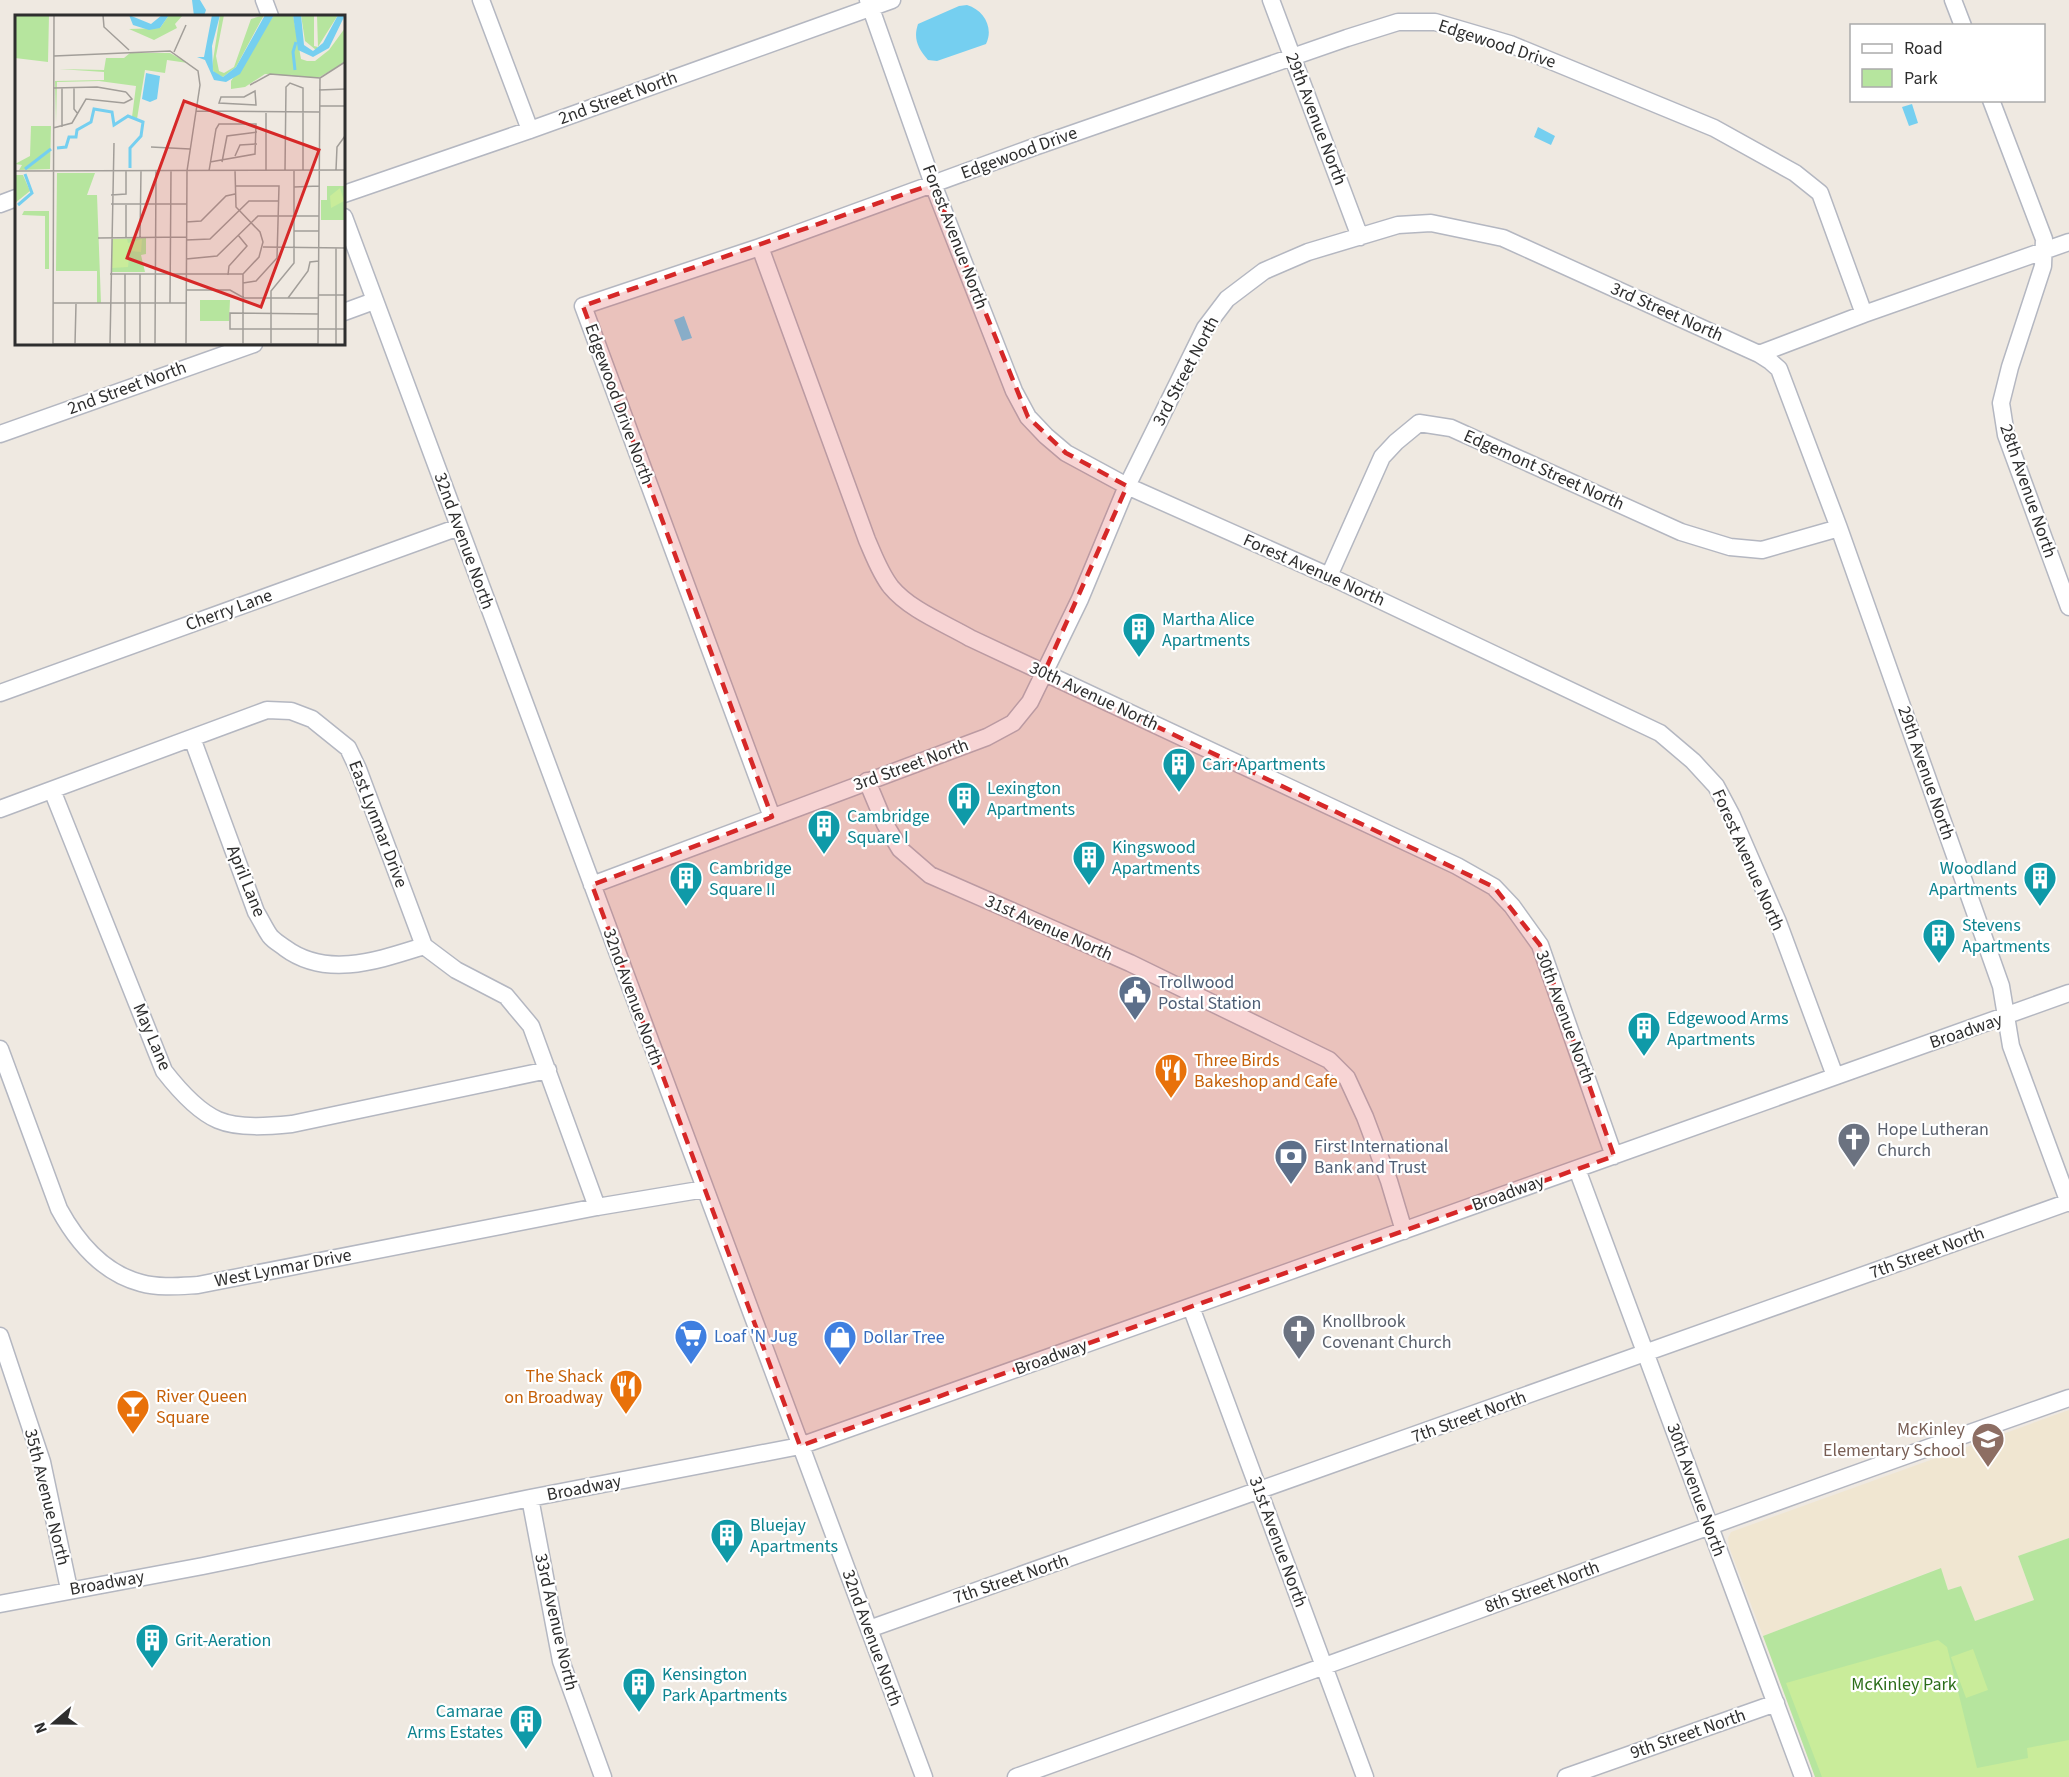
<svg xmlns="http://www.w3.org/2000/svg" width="2069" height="1777" viewBox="0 0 2069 1777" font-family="'Source Sans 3',sans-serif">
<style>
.education{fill:#f0e6d1}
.green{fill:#b6e59e}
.pitch{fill:#c9ec9a}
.water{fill:#75cff0}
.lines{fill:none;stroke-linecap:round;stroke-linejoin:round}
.minor-casing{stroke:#b4b7c1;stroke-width:19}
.minor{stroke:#fff;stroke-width:16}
.marked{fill:#d62828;fill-opacity:0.2;stroke:#d62828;stroke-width:4.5;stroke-dasharray:12 8;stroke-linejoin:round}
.labels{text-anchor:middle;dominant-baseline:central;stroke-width:4.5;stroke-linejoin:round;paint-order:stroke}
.street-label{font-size:18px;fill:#2e2e2e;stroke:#fff}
.culture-label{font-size:18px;fill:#0d838f;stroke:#fff;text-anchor:start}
.service-label{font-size:18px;fill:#4e5e75;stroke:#fff;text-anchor:start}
.food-label{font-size:18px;fill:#c56008;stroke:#fff;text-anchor:start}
.worship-label{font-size:18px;fill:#5b616d;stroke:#fff;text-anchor:start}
.shop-label{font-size:18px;fill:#366cbe;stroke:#fff;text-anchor:start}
.education-label{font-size:18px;fill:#785e54;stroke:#fff;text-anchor:end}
.park-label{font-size:18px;fill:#2c6e1b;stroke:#fff}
.inset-river{fill:none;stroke:#75cff0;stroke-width:3}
.inset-road{fill:none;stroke:#a29e99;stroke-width:1.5}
.view{fill:#d62828;fill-opacity:0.15;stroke:#d62828;stroke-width:3}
.inset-edge{fill:none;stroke:#2e2e2e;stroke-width:3}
</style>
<rect width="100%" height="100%" fill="#efe9e1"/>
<path class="education" d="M2069,1410v128l-51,18 16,44 -59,21 -14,-35 -13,4 -8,-22 -177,68 -34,-89 -1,-9 3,-6z"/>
<path class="green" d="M2069,1538v239h-254l-52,-141 178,-68 7,22 13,-4 14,35 59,-21 -16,-44z"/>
<path class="pitch" d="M1938,1640l9,7 30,121 51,-10 -1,-10 42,-8v37h-247l-36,-94z
M1973,1649l15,41 -22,8 -15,-41z"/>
<path class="water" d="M192,0h8l6,10 -2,6h-10z
M967,5c17,5 27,23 19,39l-49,17 -9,-1c-10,-12 -15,-21 -10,-36l41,-18z
M1912,104l6,19 -9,3 -7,-19z
M1538,127l17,9 -4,9 -17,-8z
M684,316l8,22 -10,3 -8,-21z"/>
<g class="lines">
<defs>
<path id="minor" d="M264,0l6,16
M481,0l49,130
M868,0l65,184 81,207 14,26 18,19 20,17 61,33 202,90 331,157 33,28 23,25 16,30 46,106 57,154
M1271,0l89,237
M1953,0l10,26
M1991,100l53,139 -1,27 -33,101 -9,36 5,32 63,172
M344,194l186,-64 362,-130
M0,204l16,-6
M344,217l580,1560
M760,247l107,293c7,16 13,33 24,47 19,23 53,36 79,51l487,228 37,21 18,19 28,39 74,211
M344,312l30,-11
M1759,354l11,7 9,8 60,159 162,458 10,60 58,157
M0,434l254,-90
M1329,576l53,-119 14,-15 23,-19 32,5 230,104 49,15 32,3 77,-22
M0,693l459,-166
M192,738l64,174c5,8 9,17 14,24 4,5 10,8 15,12 42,31 94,12 139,-2
M867,781l18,43 15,25 30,26 200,88 199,97 18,18 18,39 24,64 15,50
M52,790l112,281c14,18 33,40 54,49 21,9 53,6 74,4l256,-54
M0,809l267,-99 24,1 21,8 36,29 10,21 66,177 32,24 50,26 25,30 66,181
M772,817l-189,-511 177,-59 274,-100 313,-109 51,-16h37l75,22 204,84 81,45 25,20 44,121
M592,885l395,-148 26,-14 17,-21 50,-103 47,-113 78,-158 22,-29 37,-28 44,-19 90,-27 33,-2 72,15 256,116 105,-40 205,-72
M0,1049l59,160c18,33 44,64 82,74 18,5 38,3 57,2l399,-78 108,-18
M1577,1169l226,608
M1191,1307l174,470
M0,1336l42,126 27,127
M530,1498l31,163 42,116
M0,1604l203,-38 327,-68 270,-52 1269,-453
M869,1629l1200,-427
M1016,1777c352,-125 701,-256 1053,-379
M1566,1777l210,-74"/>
</defs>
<use href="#minor" class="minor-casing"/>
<use href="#minor" class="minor"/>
</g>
<path class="marked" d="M933,184l95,233 38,36 61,33 -83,187 450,214 46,58 74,211 -814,290 -208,-561 180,-68 -189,-511z"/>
<defs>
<symbol id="building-pin" viewBox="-11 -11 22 30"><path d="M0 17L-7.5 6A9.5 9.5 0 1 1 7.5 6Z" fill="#0f9aa8" stroke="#fff"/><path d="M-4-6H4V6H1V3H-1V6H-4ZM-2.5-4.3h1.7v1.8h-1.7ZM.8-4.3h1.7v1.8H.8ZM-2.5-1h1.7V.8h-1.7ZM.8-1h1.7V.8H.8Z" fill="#fff"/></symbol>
<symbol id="civic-pin" viewBox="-11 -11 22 30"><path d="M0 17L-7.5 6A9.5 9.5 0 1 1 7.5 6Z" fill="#5c6f8a" stroke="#fff"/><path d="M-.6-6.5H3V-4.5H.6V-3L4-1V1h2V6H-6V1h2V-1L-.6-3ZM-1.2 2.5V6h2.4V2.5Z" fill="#fff"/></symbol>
<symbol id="restaurant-pin" viewBox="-11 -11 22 30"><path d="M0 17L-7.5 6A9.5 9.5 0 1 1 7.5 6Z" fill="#e8710a" stroke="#fff"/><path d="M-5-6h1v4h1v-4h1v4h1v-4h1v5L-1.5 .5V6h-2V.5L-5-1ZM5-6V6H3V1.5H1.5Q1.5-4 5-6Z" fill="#fff"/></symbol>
<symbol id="church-pin" viewBox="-11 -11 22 30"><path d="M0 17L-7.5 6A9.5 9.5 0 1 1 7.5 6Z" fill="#6b7280" stroke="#fff"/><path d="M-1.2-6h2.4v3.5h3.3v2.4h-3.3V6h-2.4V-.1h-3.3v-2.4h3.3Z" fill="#fff"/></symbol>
<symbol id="bank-pin" viewBox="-11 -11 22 30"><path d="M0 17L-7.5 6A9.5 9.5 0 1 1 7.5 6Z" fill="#5c6f8a" stroke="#fff"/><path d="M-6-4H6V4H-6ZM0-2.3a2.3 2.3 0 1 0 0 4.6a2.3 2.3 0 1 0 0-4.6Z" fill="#fff"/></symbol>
<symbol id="supermarket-pin" viewBox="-11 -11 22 30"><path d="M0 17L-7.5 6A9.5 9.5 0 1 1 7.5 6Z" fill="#3f7fe0" stroke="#fff"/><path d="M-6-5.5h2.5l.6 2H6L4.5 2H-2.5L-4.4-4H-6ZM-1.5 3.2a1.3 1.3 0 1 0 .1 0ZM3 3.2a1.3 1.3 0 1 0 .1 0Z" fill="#fff"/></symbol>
<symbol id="shop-pin" viewBox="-11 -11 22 30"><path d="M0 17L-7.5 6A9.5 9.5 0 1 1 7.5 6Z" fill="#3f7fe0" stroke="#fff"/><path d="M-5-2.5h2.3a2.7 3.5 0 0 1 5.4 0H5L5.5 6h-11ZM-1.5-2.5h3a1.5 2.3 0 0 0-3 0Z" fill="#fff"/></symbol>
<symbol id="bar-pin" viewBox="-11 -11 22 30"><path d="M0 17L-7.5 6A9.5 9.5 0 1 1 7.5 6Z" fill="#e8710a" stroke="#fff"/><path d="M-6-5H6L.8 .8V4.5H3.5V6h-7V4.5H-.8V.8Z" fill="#fff"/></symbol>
<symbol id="school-pin" viewBox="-11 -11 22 30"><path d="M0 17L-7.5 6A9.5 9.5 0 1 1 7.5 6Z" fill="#8d6e63" stroke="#fff"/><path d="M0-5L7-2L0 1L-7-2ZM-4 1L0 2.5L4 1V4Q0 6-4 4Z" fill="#fff"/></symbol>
</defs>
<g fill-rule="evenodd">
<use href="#building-pin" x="1120" y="610" width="38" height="52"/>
<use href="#building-pin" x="1160" y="745" width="38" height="52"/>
<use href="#building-pin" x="945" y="779" width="38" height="52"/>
<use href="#building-pin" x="805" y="807" width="38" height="52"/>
<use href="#building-pin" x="1070" y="838" width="38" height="52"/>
<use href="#building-pin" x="667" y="859" width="38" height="52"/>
<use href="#building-pin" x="2021" y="859" width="38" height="52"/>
<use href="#building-pin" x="1920" y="916" width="38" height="52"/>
<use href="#civic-pin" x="1116" y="973" width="38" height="52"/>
<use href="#building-pin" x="1625" y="1009" width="38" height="52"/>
<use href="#restaurant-pin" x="1152" y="1051" width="38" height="52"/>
<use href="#church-pin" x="1835" y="1120" width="38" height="52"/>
<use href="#bank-pin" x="1272" y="1137" width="38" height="52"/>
<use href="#church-pin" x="1280" y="1312" width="38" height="52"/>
<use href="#supermarket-pin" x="672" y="1317" width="38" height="52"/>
<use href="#shop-pin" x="821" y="1318" width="38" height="52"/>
<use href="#restaurant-pin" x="607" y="1367" width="38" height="52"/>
<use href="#bar-pin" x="114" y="1387" width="38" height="52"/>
<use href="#school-pin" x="1969" y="1420" width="38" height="52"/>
<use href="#building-pin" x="708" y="1516" width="38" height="52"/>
<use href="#building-pin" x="133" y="1621" width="38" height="52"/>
<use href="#building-pin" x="620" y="1665" width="38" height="52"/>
<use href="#building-pin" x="507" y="1702" width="38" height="52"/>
</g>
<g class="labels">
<g class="street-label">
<text transform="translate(1497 44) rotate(18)">Edgewood Drive</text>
<text transform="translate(618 98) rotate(-20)">2nd Street North</text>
<text transform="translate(1316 119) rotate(69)">29th Avenue North</text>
<text transform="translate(1019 153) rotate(-20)">Edgewood Drive</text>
<text transform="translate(955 237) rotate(69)">Forest Avenue North</text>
<text transform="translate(1667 312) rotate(24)">3rd Street North</text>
<text transform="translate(1186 371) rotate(-62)">3rd Street North</text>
<text transform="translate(127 388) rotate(-20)">2nd Street North</text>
<text transform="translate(619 404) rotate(70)">Edgewood Drive North</text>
<text transform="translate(1544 470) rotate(24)">Edgemont Street North</text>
<text transform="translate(2028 491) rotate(71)">28th Avenue North</text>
<text transform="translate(464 541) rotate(70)">32nd Avenue North</text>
<text transform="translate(1314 570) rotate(24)">Forest Avenue North</text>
<text transform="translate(229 610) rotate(-20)">Cherry Lane</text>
<text transform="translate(1094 696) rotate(25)">30th Avenue North</text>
<text transform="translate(911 765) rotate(-20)">3rd Street North</text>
<text transform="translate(1926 773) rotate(71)">29th Avenue North</text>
<text transform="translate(378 824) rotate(69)">East Lynmar Drive</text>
<text transform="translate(1748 860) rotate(66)">Forest Avenue North</text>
<text transform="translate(246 881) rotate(68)">April Lane</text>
<text transform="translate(1049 928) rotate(24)">31st Avenue North</text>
<text transform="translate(633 997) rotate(70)">32nd Avenue North</text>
<text transform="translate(1565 1017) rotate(70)">30th Avenue North</text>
<text transform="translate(1966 1031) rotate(-19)">Broadway</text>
<text transform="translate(152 1037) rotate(67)">May Lane</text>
<text transform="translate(1508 1193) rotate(-20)">Broadway</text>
<text transform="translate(1927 1253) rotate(-20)">7th Street North</text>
<text transform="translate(283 1268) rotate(-11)">West Lynmar Drive</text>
<text transform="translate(1051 1357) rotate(-20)">Broadway</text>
<text transform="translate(1469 1417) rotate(-20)">7th Street North</text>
<text transform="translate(584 1488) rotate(-11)">Broadway</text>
<text transform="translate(1696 1490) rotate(70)">30th Avenue North</text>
<text transform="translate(47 1497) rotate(76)">35th Avenue North</text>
<text transform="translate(1278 1542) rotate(70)">31st Avenue North</text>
<text transform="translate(1011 1579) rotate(-19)">7th Street North</text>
<text transform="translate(107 1583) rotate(-10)">Broadway</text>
<text transform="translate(1542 1587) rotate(-20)">8th Street North</text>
<text transform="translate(556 1622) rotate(77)">33rd Avenue North</text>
<text transform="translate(872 1638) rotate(70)">32nd Avenue North</text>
<text transform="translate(1688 1734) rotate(-19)">9th Street North</text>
</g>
<g class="culture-label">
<text x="1162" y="619">Martha Alice<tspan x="1162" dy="21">Apartments</tspan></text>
<text x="1202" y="764">Carr Apartments</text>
<text x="987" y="788">Lexington<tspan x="987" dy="21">Apartments</tspan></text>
<text x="847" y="816">Cambridge<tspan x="847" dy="21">Square I</tspan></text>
<text x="1112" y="847">Kingswood<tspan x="1112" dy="21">Apartments</tspan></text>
<text x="709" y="868">Cambridge<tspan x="709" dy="21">Square II</tspan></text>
<text x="2017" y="868" text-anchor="end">Woodland<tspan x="2017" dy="21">Apartments</tspan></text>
<text x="1962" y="925">Stevens<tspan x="1962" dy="21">Apartments</tspan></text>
<text x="1667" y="1018">Edgewood Arms<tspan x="1667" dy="21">Apartments</tspan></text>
<text x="750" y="1525">Bluejay<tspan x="750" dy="21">Apartments</tspan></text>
<text x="175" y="1640">Grit-Aeration</text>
<text x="662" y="1674">Kensington<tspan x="662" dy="21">Park Apartments</tspan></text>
<text x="503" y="1711" text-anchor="end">Camarae<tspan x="503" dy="21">Arms Estates</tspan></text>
</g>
<g class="service-label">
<text x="1158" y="982">Trollwood<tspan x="1158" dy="21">Postal Station</tspan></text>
<text x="1314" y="1146">First International<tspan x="1314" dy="21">Bank and Trust</tspan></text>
</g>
<g class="food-label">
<text x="1194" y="1060">Three Birds<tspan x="1194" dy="21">Bakeshop and Cafe</tspan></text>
<text x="603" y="1376" text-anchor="end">The Shack<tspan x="603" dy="21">on Broadway</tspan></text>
<text x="156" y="1396">River Queen<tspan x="156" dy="21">Square</tspan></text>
</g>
<g class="worship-label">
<text x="1877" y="1129">Hope Lutheran<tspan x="1877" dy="21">Church</tspan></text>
<text x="1322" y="1321">Knollbrook<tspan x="1322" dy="21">Covenant Church</tspan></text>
</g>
<g class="shop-label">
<text x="714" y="1336">Loaf 'N Jug</text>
<text x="863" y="1337">Dollar Tree</text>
</g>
<g class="education-label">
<text x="1965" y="1429">McKinley<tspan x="1965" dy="21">Elementary School</tspan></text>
</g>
<g class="park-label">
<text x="1904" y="1684">McKinley Park</text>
</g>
</g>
<g transform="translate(15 15)">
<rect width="330" height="330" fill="#efe9e1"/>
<path d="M0,0h34l-1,47 -33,-4zM154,0h14l-8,9 2,4 -23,12 -25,-11 31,-1zM205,0h4l-8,41 3,15 5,2 10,-6 17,-48 13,-4 -28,52 -13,10 -9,-4 -2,-6zM259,0h19l8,44 6,2h8l14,-11 16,-22v34l-27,16 -53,-4 -20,13 -14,2v-8zM286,0h13v31l4,1 -1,-32h21l-22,35 -11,-9zM115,38h40l18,10 -21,-3 -2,13 -20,-3 -8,49 -5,-2 4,-31 -37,-5 -42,1 -1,41 -1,-42 49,-1v-8l-45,-3 45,1 2,-12h18zM16,111h20l-1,43 -31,1 3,-5 -7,-1 15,-8zM42,158h38l-8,22h10l4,108h-4v-32h-41zM0,160h8l7,16 -15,12zM312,171h18v34h-24v-20h6zM9,196h25v58h-4v-53l-23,-1zM131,223v16l-5,1 4,17h-33v-33zM185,285h30l-1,21h-29z" fill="#b6e59e"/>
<path d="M325,173l4,13 -13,7 -1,-12zM98,224h14l1,4 14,-4 -1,13 -11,-1 -2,16 -16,1z" fill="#c9ec9a"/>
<path d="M114,0l22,9 11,-9h7l-9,13 -11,2 -16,-5zM197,0h8l-8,31 1,25 10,6 13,-10 29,-52h9l-34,59 -14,8 -12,-2 -9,-20 -8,-3h7zM278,0h8l3,30 9,6 10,-8 15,-28h7l-16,33 -16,9 -15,-7zM131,58l14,3 -3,23 -7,3 -8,-3z" fill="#75cff0"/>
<path class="inset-river" d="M280,55l-2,-18 3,-10M42,133l9,-1 3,-10h7l1,-7 14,-8 3,-13 18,3 2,13 14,-9 15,6 -2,14 -11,12v20M10,154l26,-20M3,190l14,-12 -7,-19"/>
<path class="inset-road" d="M88,0l1,12 25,23M159,37l12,-27M39,41l116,-5 28,20 2,14 -13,86 -1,174M305,63l25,-16M235,70l20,-11 50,4M39,73l43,-1 29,5M59,73v21l4,5M304,75l26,-1M240,76l1,14 -37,-2 2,-6h23zM109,88l8,-4 -6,-7M305,91h25M181,96l124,1M47,112v-39M38,113l19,-5 14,-24 38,4M136,132l39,2M220,141l5,-11 17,-1M207,147l5,-26 30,-4M220,155l1,37 24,25 3,10 -4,15 -16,17v70M251,155v-57M270,155l1,-83 4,-4 13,5v82M321,155l1,-23 8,-11M0,156l330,-1M194,156l7,-42 3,-5h37l-1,30 -45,8M220,171h44l-2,72 -21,23 -13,2M279,172l25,-1M96,180l15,-1v-23M96,189h76M171,207l15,-1 25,-25 9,-2M279,216h25M83,223l88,-1M111,223v-33M125,223l1,-67M171,225l24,-1 39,-38h30M248,232l82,1M171,244l31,-3 41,-40h61M95,259h133M213,260l1,-9 18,-20 -9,-11M171,275h44l14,8h75M304,280h26M273,283l20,-27 2,-9 9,-1M38,288h133M155,288l1,-132M304,299l-89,-1v16h115M38,329h265M60,329l1,-40M95,329l4,-201M110,329v-70M125,329v-70M140,329l1,-173M256,329v-53l23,-28v-93M38,330l1,-330M303,330l2,-267M321,330v-97"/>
<path class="view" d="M169,86l135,49 -58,157 -134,-49z"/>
<rect width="330" height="330" class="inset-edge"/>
</g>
<rect x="1850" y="24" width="195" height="78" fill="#ffffff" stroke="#ababab" stroke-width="1.5"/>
<rect x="1862" y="44" width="30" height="9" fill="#ffffff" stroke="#ababab" stroke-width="1.5"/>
<text x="1904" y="54" font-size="18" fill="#2e2e2e">Road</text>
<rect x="1862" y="69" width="30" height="18" fill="#b6e59e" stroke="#ababab" stroke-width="1.5"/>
<text x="1904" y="84" font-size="18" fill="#2e2e2e">Park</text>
<g transform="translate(54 1723) rotate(250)" stroke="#ffffff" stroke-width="4.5" paint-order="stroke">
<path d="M0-4.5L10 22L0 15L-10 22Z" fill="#2e2e2e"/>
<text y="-9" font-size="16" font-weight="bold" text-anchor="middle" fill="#2e2e2e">N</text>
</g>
</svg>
